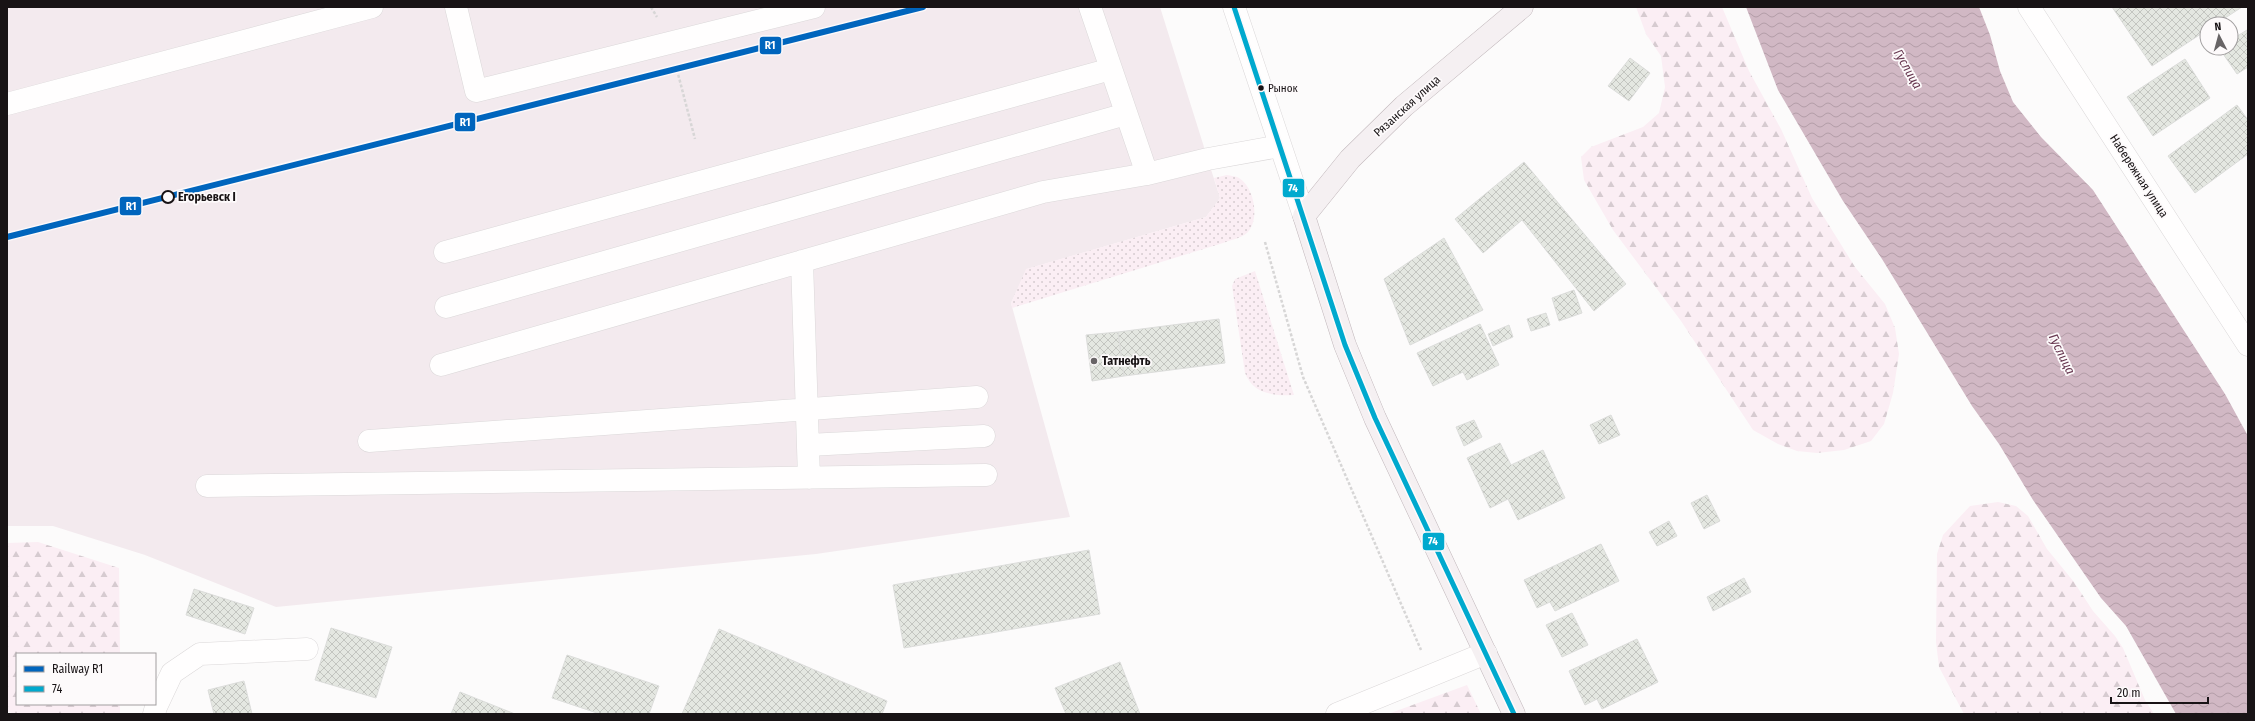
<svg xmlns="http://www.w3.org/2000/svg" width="2255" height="721" viewBox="0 0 2255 721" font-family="'Fira Sans Condensed',sans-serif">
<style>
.built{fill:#f3eaee}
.grass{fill:url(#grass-dots)}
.forest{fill:url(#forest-firs)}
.water{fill:url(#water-waves)}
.building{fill:url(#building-cross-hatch);stroke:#dcdddb}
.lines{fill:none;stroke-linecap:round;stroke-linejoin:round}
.minor-casing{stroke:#dbd8d9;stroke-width:23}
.major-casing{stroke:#c1b7bb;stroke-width:23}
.path{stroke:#d7d6d6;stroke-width:2.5;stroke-dasharray:3 2;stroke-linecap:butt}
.minor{stroke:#fffefe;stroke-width:22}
.major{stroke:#f5f0f2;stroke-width:22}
.bus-1-casing{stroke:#fdfafb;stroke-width:8}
.bus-1{stroke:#00a9ce;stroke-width:5}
.rail-1-casing{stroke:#fdfafb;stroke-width:9}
.rail-1{stroke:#0065bd;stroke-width:6}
.bus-dot{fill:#181315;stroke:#fdfafb;stroke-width:1.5}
.stop-dot{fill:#fdfafb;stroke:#181315;stroke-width:2}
.poi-dot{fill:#686466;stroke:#fdfafb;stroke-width:1.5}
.labels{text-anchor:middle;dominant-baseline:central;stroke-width:3.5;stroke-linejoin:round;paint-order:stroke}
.bus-label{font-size:11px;fill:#181315;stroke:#fdfafb;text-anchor:start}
.street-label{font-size:12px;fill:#181315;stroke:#fdfafb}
.stop-label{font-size:12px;font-weight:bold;fill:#181315;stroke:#fdfafb;text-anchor:start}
.poi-label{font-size:12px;font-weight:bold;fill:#181315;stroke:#fdfafb;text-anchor:start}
.water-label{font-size:13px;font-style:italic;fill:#673750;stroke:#fdfafb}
.line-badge{stroke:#fdfafb;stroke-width:1.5}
.badge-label{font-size:11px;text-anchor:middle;font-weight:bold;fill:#fff}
</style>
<defs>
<pattern id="grass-dots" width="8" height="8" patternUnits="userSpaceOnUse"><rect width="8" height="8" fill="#fbeef4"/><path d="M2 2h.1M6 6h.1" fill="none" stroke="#d6cbd0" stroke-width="1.8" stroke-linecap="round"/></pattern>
<pattern id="forest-firs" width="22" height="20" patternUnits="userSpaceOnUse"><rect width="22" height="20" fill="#fbeef4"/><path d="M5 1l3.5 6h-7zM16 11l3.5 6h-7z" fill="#d6cbd0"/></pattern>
<pattern id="water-waves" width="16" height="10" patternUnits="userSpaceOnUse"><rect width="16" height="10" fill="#d1b8c4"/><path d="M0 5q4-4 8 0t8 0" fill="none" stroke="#b39da8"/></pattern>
<pattern id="building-cross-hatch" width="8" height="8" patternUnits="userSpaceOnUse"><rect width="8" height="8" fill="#e4e7e1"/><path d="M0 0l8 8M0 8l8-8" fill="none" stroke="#c3c5c0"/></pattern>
</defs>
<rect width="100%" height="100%" fill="#fcfbfb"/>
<path class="built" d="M7,7h1153l60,191 -14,19 -179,52 -16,34 59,214 -254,37 -540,53 -131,-52 -92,-29h-46z"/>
<path class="grass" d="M1227,175c3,1 9,1 12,3 15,9 21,40 9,54 -5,6 -18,8 -25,11l-211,65 -1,-5 15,-34 180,-52 14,-19 -6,-20z
M1255,271l39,124c-20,1 -41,-1 -49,-22l-13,-87 3,-7z"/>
<path class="forest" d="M1636,7h86l27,64 32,58 31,69 43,69 30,37 10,24 4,26 -6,39 -9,31 -13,17 -27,9 -27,3 -20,-2 -19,-7 -25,-14 -72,-109 -68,-91 -29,-50 -3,-23 10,-10 52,-20 16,-14 6,-26 -4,-31 -15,-22z
M1998,502l18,4 12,10 19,33 27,33 19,29 22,25 8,12 22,52 9,14h-190l-25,-47 -3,-25 1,-88 6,-19 27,-29z
M38,542l81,26 1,86h-103v50h103v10h-106l-7,-3v-168z
M1467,685l14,29h-93z"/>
<path class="water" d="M1746,7h233l11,28 10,36 13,31 28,35 52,53 132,204 23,42v278h-72l-50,-88 -25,-28 -68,-98 -34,-56 -27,-38 -90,-147 -39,-58 -65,-111z"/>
<path class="building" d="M2112,7h130l-26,17h-9v6l-55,36z
M2247,30l1,37 -11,7 -18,-26h12v-8z
M1630,58l20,15 -21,28 -21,-15z
M2185,59l25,39 -57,38 -26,-39z
M2237,105l11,15v34l-53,39 -27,-37z
M1524,162l102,122 -32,27 -72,-91 -39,33 -28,-34z
M1444,238l39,72 -73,35 -26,-66z
M1574,290l8,23 -23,8 -7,-23z
M1546,313l4,12 -19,6 -4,-12z
M1219,319l6,44 -101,13 -6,-44z
M1480,324l19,41 -32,15 -4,-8 -30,14 -16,-33z
M1509,325l4,12 -20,9 -5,-12z
M1118,332l6,44 -32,5 -6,-46z
M1611,415l9,20 -21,9 -9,-19z
M1474,420l8,17 -18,9 -8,-19z
M1500,443l11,22 32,-15 22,48 -47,22 -10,-21 -18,9 -23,-50z
M1707,495l13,26 -16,8 -13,-26z
M1669,521l8,15 -20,10 -8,-14z
M1601,544l18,37 -64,30 -5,-9 -13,6 -13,-28z
M1089,550l11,64 -196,34 -11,-63z
M1744,578l7,14 -38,19 -6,-14z
M194,589l60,19 -9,26 -59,-19z
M1572,613l16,32 -26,12 -16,-32z
M331,628l61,19 -16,51 -61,-18z
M719,629l168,72 -5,13h-200z
M1637,639l21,43 -56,27 -5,-10 -12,6 -16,-34z
M567,655l92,31 -10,28h-49l-48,-16z
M1120,662l20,52h-74l-11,-26z
M244,681l8,33h-38l-6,-24z
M460,692l55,22h-64z"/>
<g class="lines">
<defs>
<path id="minor" d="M456,7l20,84 338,-84
M1090,7l57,167
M1234,7l70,209
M2029,7l219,338
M7,104l365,-97
M445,252l666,-183
M802,261l7,217
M446,307l680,-193
M441,365l602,-173 104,-18 61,-15 72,-13
M369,441l608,-44
M808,445l176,-9
M207,486l779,-11
M154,714l2,-7 16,-34 28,-19 107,-5
M1337,714l149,-61"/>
<path id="major" d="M1514,714l-139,-296 -30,-73 -41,-129 46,-57 54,-53 118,-99"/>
</defs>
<use href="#minor" class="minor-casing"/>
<use href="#major" class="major-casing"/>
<path class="path" d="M651,7l6,10
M677,70l18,69
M1265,242l38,135 118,273"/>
<use href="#minor" class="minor"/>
<use href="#major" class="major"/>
<defs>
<path id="bus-1" d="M1234,7l111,338 30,73 139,296"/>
</defs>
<use href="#bus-1" class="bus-1-casing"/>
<use href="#bus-1" class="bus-1"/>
<defs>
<path id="rail-1" d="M7,237l916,-230"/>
</defs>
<use href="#rail-1" class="rail-1-casing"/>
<use href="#rail-1" class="rail-1"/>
</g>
<circle class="bus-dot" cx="1261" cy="88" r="3.5"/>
<circle class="stop-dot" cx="168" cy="197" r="6"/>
<circle class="poi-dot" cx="1094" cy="361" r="4"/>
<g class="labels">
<g class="bus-label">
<text x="1268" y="88">Рынок</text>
</g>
<g class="street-label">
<text transform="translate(1407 106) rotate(-42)">Рязанская улица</text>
<text transform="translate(2139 176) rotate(57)">Набережная улица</text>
</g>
<g class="stop-label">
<text x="178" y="197">Егорьевск I</text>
</g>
<g class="poi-label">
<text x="1102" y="361">Татнефть</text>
</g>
<g class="water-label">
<text transform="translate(1908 69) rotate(60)">Гуслица</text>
<text transform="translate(2062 354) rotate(64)">Гуслица</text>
</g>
</g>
<g class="line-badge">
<rect x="759" y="36" width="23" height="19" rx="4" fill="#0065bd"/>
<rect x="454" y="112" width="22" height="20" rx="4" fill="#0065bd"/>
<rect x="1282" y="178" width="23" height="20" rx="4" fill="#00a9ce"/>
<rect x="119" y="196" width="23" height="20" rx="4" fill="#0065bd"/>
<rect x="1422" y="532" width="23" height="19" rx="4" fill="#00a9ce"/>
</g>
<g class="badge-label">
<text x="770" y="49">R1</text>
<text x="465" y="126">R1</text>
<text x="1293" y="192">74</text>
<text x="131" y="210">R1</text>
<text x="1433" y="545">74</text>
</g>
<rect width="2255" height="721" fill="none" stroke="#181315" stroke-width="16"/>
<rect x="16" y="653" width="140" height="52" fill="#fdfafb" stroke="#a19e9f"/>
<rect x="24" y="666" width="20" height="6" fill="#0065bd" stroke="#a19e9f"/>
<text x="52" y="673" font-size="12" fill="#181315">Railway R1</text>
<rect x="24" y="686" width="20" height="6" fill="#00a9ce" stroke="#a19e9f"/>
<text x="52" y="693" font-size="12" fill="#181315">74</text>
<g transform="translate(2219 36) rotate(354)"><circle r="19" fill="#fdfafb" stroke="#a19e9f"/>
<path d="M0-3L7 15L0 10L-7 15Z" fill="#686466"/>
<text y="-6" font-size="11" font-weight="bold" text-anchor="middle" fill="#181315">N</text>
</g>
<path d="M2111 697v6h97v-6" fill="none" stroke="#181315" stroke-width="2"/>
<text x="2117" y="697" font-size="12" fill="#181315" stroke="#fdfafb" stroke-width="3" paint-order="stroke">20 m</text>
</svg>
